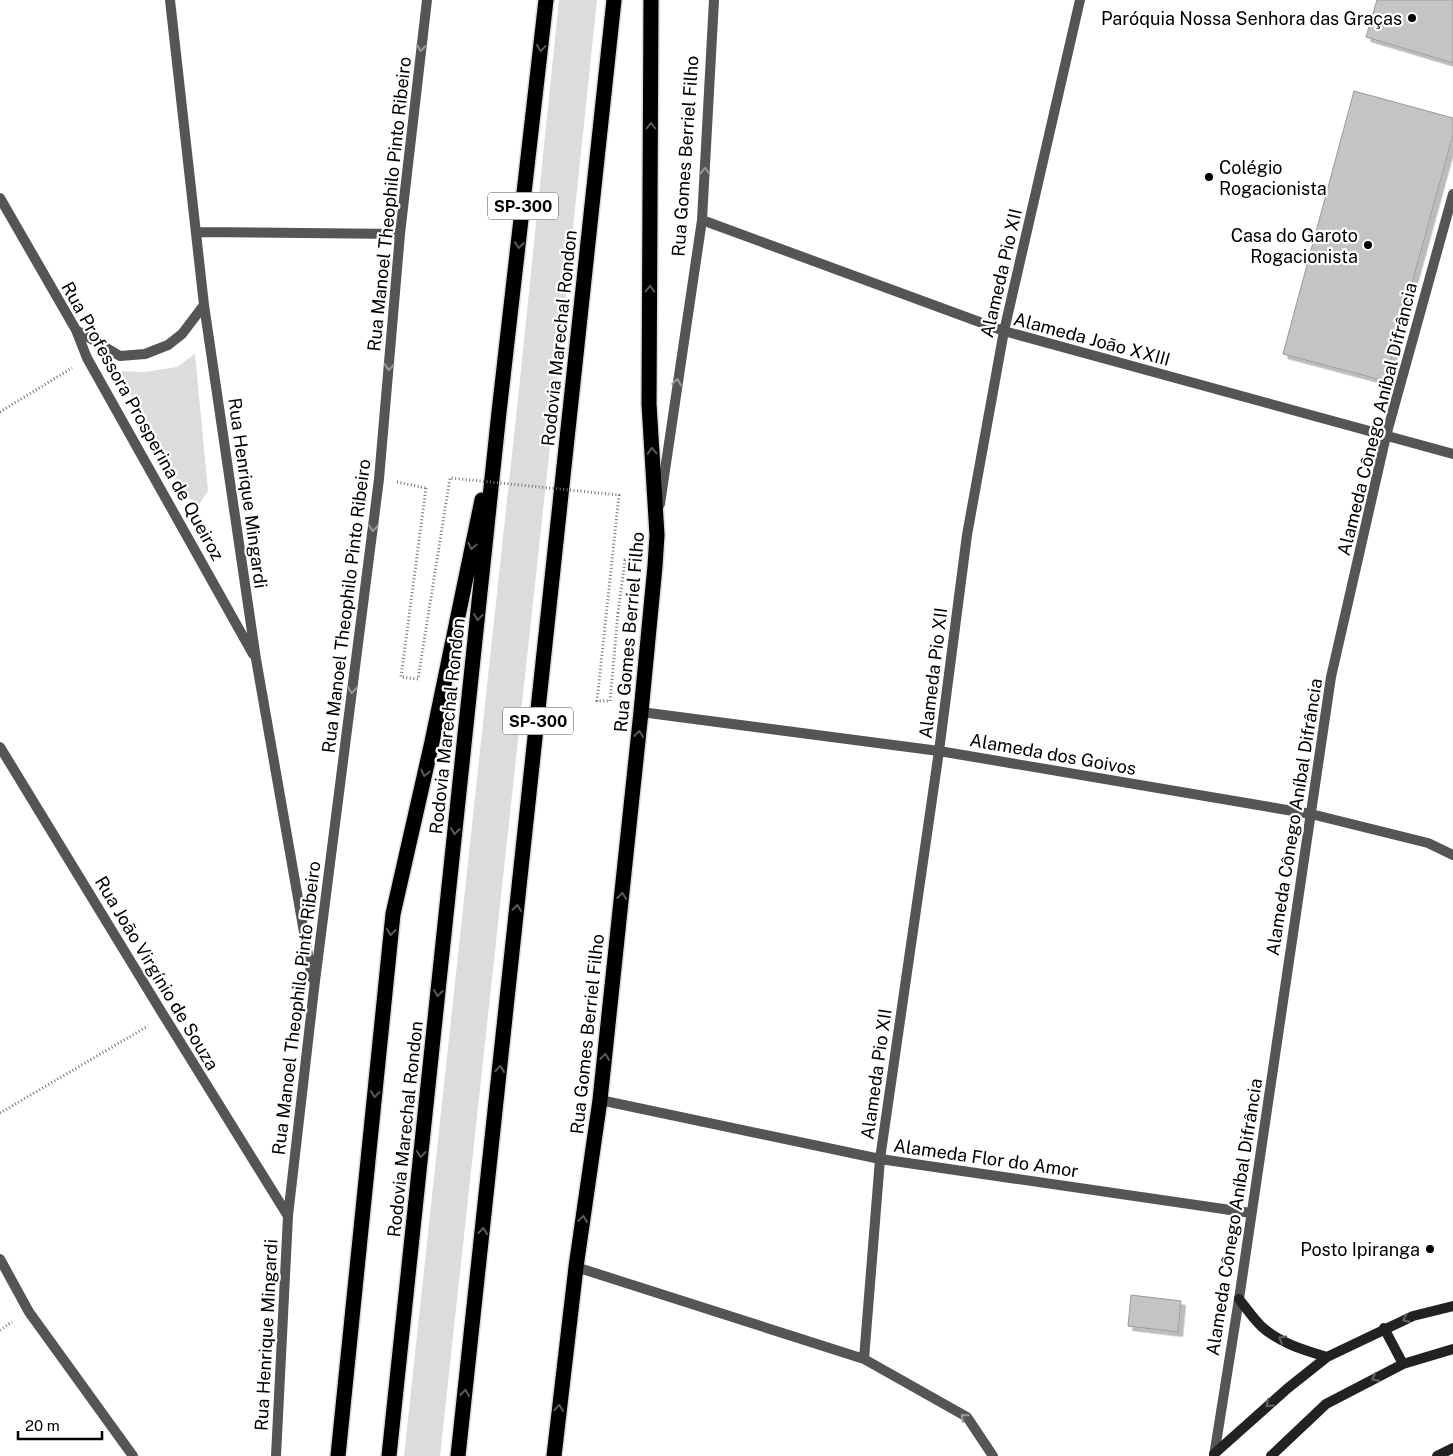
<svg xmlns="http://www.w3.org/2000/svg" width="1453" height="1456" viewBox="0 0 1453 1456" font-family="'Public Sans',sans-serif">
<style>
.green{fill:#dcdcdc}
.building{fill:#c4c4c4;stroke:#999;filter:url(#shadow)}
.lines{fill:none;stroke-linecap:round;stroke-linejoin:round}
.highway-casing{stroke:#dbdbdb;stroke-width:18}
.path{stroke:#777;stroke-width:3;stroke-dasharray:1 2.5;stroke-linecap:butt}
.street{stroke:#555;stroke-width:10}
.secondary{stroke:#222;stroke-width:10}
.highway{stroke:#000;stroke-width:15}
.path-bridge{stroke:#777;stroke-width:3;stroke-dasharray:1 2.5;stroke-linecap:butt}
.oneway{stroke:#999}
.oneway2{stroke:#595959}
.oneway3{stroke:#646464}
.poi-dot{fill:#000;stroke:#fff;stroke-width:2}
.labels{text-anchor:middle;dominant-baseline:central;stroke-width:4.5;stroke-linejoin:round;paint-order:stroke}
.shield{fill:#fff;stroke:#4c4c4c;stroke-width:1}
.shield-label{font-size:16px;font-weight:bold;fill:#000}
.poi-label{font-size:18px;fill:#000;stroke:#fff;text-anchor:end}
.street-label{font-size:18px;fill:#000;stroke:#fff}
</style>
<defs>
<filter id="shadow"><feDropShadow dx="4.5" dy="4.5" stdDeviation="0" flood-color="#0004"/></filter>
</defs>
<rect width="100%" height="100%" fill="#fff"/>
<path class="green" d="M559,0h38l-44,419 -113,1037h-36l115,-1067z
M195,354l13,137 -10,15 -17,-16 -63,-119 27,1 32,-5z"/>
<path class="building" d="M1377,0h76v63l-87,-26z
M1354,91l99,27v17l-68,246 -102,-27z
M1131,1295l50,6 -3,31 -50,-6z"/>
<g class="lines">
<defs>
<path id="highway" d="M338,1456l55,-542 39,-172 50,-242
M389,1456l110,-1044 47,-412
M458,1456l156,-1456
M554,1456l22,-189 24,-167 41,-388 14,-146 2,-31 -8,-131 2,-404"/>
</defs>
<use href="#highway" class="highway-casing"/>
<path class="path" d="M0,412l72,-44
M397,482l29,6
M618,613l7,-53 8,1
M0,1113l148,-87
M0,1330l12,-8"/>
<path class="street" d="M170,0l34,305 52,354 56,319
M0,198l76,132 11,28 166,296
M702,220l302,111 449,123
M196,232l204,2
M76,330l44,26 25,-2 23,-9 14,-11 22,-29
M660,504l42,-284 12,-220
M641,712l298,39 372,63 117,29 25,12
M0,747l164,269 124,200
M600,1100l280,59 371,54
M0,1259l29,53 104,144
M576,1267l288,92 103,58 26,39
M864,1359l16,-200 59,-408 28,-216 37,-204 76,-331
M276,1456l12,-240 26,-227 65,-510 21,-245 27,-234
M1214,1456l25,-157 92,-622 55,-241 67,-242"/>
<path class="secondary" d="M1239,1299c7,9 14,19 22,27 18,17 43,24 66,31
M1384,1328l19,36
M1214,1454l74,-66 39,-31 86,-41 40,-10
M1271,1456l55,-52 77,-40 50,-15
M1437,1456l16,-8"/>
<use href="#highway" class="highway"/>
<path class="path-bridge" d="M426,488l-25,189 17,2 32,-201 169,17 -22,206h13l8,-88"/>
</g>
<defs><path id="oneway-chevron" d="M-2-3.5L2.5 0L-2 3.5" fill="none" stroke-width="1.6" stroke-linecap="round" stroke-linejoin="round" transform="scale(1.25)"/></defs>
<g class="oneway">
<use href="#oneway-chevron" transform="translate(421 48) rotate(97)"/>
<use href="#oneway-chevron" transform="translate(705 171) rotate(-87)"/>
<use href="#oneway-chevron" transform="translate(389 367) rotate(95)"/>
<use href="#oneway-chevron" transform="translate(677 382) rotate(-81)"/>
<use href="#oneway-chevron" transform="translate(373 528) rotate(97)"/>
<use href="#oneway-chevron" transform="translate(352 690) rotate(97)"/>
<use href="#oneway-chevron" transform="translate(964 1417) rotate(-140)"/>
</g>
<g class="oneway2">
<use href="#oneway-chevron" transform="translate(541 48) rotate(97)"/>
<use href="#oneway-chevron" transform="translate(651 126) rotate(-90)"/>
<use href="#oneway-chevron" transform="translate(519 245) rotate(97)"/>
<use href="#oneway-chevron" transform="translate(650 289) rotate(-89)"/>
<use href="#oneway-chevron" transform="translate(652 451) rotate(-93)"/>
<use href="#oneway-chevron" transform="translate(472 546) rotate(102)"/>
<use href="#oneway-chevron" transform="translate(478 617) rotate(96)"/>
<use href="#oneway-chevron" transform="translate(639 734) rotate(-84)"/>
<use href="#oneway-chevron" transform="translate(425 773) rotate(103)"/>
<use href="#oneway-chevron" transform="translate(455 831) rotate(96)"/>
<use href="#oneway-chevron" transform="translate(622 896) rotate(-84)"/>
<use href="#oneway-chevron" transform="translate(517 908) rotate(-84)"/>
<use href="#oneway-chevron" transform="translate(391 932) rotate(96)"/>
<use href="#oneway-chevron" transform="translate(438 993) rotate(96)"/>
<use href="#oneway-chevron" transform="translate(605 1057) rotate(-84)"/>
<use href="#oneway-chevron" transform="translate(500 1069) rotate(-84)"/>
<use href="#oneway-chevron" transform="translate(375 1094) rotate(96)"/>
<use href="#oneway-chevron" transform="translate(421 1154) rotate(96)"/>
<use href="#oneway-chevron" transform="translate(583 1219) rotate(-82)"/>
<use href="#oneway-chevron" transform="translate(483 1231) rotate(-84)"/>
<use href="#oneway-chevron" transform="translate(465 1393) rotate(-84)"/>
<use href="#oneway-chevron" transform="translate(559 1408) rotate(-83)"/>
</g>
<g class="oneway3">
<use href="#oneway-chevron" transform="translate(1406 1319) rotate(157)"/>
<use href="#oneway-chevron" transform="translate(1282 1339) rotate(-150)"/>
<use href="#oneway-chevron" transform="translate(1375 1378) rotate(153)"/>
<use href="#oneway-chevron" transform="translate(1269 1404) rotate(138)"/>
</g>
<g class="poi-dot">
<circle cx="1412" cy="18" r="5"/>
<circle cx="1209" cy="177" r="5"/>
<circle cx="1368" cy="245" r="5"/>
<circle cx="1430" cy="1249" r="5"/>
</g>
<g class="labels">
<g class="shield">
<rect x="488" y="192.5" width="70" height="27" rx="4"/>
<rect x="503" y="707.5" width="70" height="27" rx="4"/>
</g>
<g class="shield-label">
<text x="523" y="206">SP-300</text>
<text x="538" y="721">SP-300</text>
</g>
<g class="poi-label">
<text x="1402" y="18">Paróquia Nossa Senhora das Graças</text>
<text x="1219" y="167" text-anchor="start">Colégio<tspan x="1219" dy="21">Rogacionista</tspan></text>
<text x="1358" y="235">Casa do Garoto<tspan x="1358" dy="21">Rogacionista</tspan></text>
<text x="1420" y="1249">Posto Ipiranga</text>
</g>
<g class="street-label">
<text transform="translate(685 156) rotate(-86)">Rua Gomes Berriel Filho</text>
<text transform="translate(389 204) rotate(-84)">Rua Manoel Theophilo Pinto Ribeiro</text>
<text transform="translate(1001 273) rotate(-77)">Alameda Pio XII</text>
<text transform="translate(559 338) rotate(-84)">Rodovia Marechal Rondon</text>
<text transform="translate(1092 339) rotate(15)">Alameda João XXIII</text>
<text transform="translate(1377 419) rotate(-76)">Alameda Cônego Aníbal Difrância</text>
<text transform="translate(143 421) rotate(61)">Rua Professora Prosperina de Queiroz</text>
<text transform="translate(248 493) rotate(82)">Rua Henrique Mingardi</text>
<text transform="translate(346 606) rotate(-83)">Rua Manoel Theophilo Pinto Ribeiro</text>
<text transform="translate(629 632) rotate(-85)">Rua Gomes Berriel Filho</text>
<text transform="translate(933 673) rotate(-83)">Alameda Pio XII</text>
<text transform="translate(447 726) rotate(-84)">Rodovia Marechal Rondon</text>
<text transform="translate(1053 754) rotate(10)">Alameda dos Goivos</text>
<text transform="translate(1294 817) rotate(-81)">Alameda Cônego Aníbal Difrância</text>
<text transform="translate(157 973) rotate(59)">Rua João Virgínio de Souza</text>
<text transform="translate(296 1008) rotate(-83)">Rua Manoel Theophilo Pinto Ribeiro</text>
<text transform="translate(587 1034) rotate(-84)">Rua Gomes Berriel Filho</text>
<text transform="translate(876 1074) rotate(-82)">Alameda Pio XII</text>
<text transform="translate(405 1129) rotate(-84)">Rodovia Marechal Rondon</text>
<text transform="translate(986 1158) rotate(8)">Alameda Flor do Amor</text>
<text transform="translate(1234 1217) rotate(-81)">Alameda Cônego Aníbal Difrância</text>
<text transform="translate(266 1335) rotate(-87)">Rua Henrique Mingardi</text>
</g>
</g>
<path d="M18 1431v8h84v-8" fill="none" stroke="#000000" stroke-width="2.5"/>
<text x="25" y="1431" font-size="15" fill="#000000" stroke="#ffffff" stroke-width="4" paint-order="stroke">20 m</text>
</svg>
